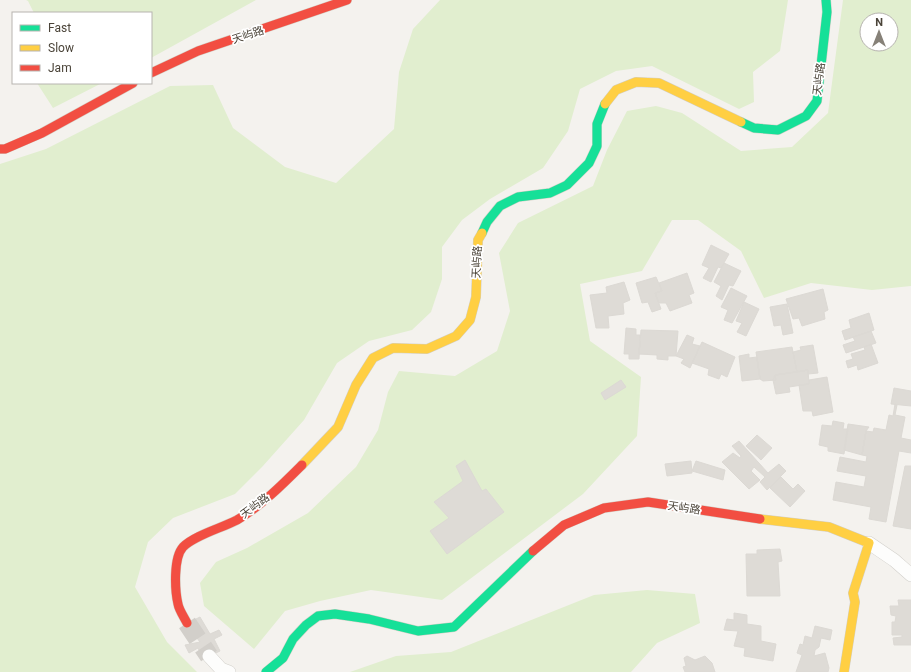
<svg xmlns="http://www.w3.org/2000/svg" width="911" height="672" viewBox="0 0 911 672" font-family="Roboto,'Noto Sans SC',sans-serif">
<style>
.green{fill:#e1eecf;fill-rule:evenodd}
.building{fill:#dedbd6;stroke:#dcd9d4}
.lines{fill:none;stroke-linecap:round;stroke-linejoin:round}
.secondary-tunnel{stroke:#d2cfca;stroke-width:19;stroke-dasharray:19 10;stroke-linecap:butt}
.street-casing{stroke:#d2d0cb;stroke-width:14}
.fast-casing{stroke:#d3cfc5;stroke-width:10}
.slow-casing{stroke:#d3cfc5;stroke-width:10}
.jam-casing{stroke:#d3cfc5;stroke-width:10}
.street{stroke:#fdfdfc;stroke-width:13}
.fast{stroke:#16e098;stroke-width:9}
.slow{stroke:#ffcf43;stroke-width:9}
.jam{stroke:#f24e42;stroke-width:9}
.labels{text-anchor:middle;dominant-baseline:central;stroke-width:3.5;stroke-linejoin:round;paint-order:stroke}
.street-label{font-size:11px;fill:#4b4439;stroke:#fff}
</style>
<rect width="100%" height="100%" fill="#f4f2ee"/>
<path class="green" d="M26,0h230l-105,58v-45h-117l-6,-12z
M440,0h348l-8,51 -27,21 1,30 -15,7 -87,-43 -36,5 -36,18 -12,42 -25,37 -53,31 -28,21 -20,27v32l-11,33 -19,18 -43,11 -32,22 -33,57 -42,47 -27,27 -62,24 -25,24 -13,45 32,55 30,30h-197v-508l46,-15 124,-63 43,-1 20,43 52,39 51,16 58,-54 5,-57 14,-43z
M843,0h68v286l-39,4 -61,-7 -47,15 -23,-47 -43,-31h-26l-30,51 -62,13 10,57 51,36 -4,59 -54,58 -141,106 -71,-10 -51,11 -35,10 -31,38 -50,-43 -4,-23 16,-21 31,-14 61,-35 48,-46 22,-37 10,-38 11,-21 56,5 42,-25 13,-40 -11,-58 19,-30 75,-37 14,-36 20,-39 29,-5 26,7 59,38 51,-4 36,-34zM867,20h24v24h-24z
M37,83h65l-49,25z
M647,590l48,4 5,29 -43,20 -26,29h-281l46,-16 55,-4 143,-57z"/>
<path class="building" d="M711,245l18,9 -8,14 -3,-1 -7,15 -8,-4 6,-10 -7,-3z
M724,263l17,8 -8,15 -4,-1 -7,15 -6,-4 5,-10 -7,-4z
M687,273l7,20 -5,2 3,8 -22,8 -4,-8h-7l-4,-10 7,-2 -3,-8z
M656,277l6,14 -7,2 6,16 -9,3 -4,-10 -6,1 -6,-20z
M624,282l6,18 -7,3 1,11 -16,2 1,12h-13l-6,-33 17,-2 -1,-6z
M731,288l16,8 -15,27 -8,-3 4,-10 -7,-3z
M823,289l5,21 -4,2 1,7 -23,7 -3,-8 -6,1 -7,-20z
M744,302l15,7 -13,27 -9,-4 5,-9 -6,-2z
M787,304l6,29 -10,2 -2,-10 -7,1 -4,-19z
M869,313l5,17 -29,10 -3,-9 9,-3 -2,-8z
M626,328l10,1v6h4l-1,24h-10v-5h-5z
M641,330l37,1 -2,25h-8v4l-11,-1v-4l-18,-1z
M871,331l5,12 -30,10 -3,-8 12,-4 -2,-4z
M687,335l7,3 -2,6 8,2 -10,22 -9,-5 3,-4 -8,-3z
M702,342l33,15 -8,20 -6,-3 -2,5 -11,-4 1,-6 -17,-6z
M871,344l7,19 -20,7 -1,-5 -9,3 -2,-7 7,-2 -2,-5 14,-4 -1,-3z
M813,345l5,28 -10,1v-4l-11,2 -4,-20 8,-2 -1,-3z
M792,347l5,25 -22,3 1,5 -13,1 -3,-2 -4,-27z
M749,354v4l8,-1 3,22 -18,2 -3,-25z
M808,370l1,14 -20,3 1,5 -14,2 -3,-14 2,-5z
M827,377l6,35 -20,4 -1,-5h-9l-4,-26 10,-1v-4z
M621,380l5,7 -21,13 -4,-7z
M894,388l17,3v15l-20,-2z
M895,404l2,1 -2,10 10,2 -4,21 10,2v13l-12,-2 -13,71 -17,-3 2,-12 -38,-7 3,-18 28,5 2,-11 -29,-5 3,-14 26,5 1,-6 -5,-1 4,-24 7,1 1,-4 12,2 3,-15 4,1z
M833,421l11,2 -1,6h5l-4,25 -16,-3v-4l-9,-2 3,-20 10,1z
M848,424l21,3 -3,4 -4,24 -18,-5z
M757,435l15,13 -11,12 -15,-14z
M739,441l29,32 11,-9 7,7 -19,19 -7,-8 5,-5 -11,-10 -3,4 9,9 -11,9 -27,-27 11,-9 7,5 1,-2 -9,-10z
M465,460l17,31 4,-2 18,23 -57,42 -17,-23 19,-13 -15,-16 29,-21 -7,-15z
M691,461l1,12 -25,3 -2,-12z
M696,461l29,9 -2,10 -31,-9z
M905,466h6v63l-18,-3z
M781,477l12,12 5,-5 7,7 -15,16 -20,-19z
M780,549l2,12 -4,1 2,34h-33l-1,-42h11v-4z
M898,600h13v45h-17l-1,-7 9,-1v-2h-10v-13h3l1,-6 -5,-1 -1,-9h9z
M734,613l13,2v9l14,2v15l15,3 -3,17 -29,-5 1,-8 -11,-2 4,-15 -14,-1 3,-11 7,1z
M200,617l10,17 9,-4 3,5 -8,4 6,12 -17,8 -5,-11 -9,5 -4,-8 15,-3 -14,-18z
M815,626l17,4 -2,10 -9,-2 -2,9 -4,3 -1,6 11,-3 4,15 -1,4h-32l6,-17 -5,-2 3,-9 3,1 2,-9 7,2z
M687,656l8,4 10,-4 7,7 3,9h-30l-2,-5 3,-1 -2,-8z"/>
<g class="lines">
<path class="secondary-tunnel" d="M187,623l22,33"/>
<defs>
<path id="street" d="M869,543l25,17 17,15
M209,656l12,13 8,3"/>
<path id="fast" d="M741,122l13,6 24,2 28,-14 11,-15 10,-89 -1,-12
M482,233l5,-11 13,-16 18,-9 32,-4 17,-8 22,-22 8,-17v-22l8,-20
M266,672l17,-14 10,-19 13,-14 12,-9 17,-2 34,5 49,12 36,-4 79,-76"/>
<path id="slow" d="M605,104l11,-14 20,-8 23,1 82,39
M302,465l36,-38 18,-42 17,-27 20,-10 34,1 29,-13 14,-16 6,-23 2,-57 4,-7
M760,519l69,8 40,16 -16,50 2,9 -11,70"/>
<path id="jam" d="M151,73l47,-22 149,-51
M0,149h5l37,-16 91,-50
M533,551l31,-26 40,-17 44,-6 112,17
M187,623c-3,-6 -8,-13 -9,-19 -3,-13 -5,-46 5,-57 12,-12 39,-19 54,-27 24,-14 46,-36 65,-55"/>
</defs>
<use href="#street" class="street-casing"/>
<use href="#fast" class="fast-casing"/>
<use href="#slow" class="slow-casing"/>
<use href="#jam" class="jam-casing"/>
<use href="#street" class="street"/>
<use href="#fast" class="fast"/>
<use href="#slow" class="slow"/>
<use href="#jam" class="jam"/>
</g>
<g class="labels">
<g class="street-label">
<text transform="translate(248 35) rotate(-18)">天屿路</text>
<text transform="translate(819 79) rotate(-83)">天屿路</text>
<text transform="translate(477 262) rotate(-87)">天屿路</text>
<text transform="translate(255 506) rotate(-37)">天屿路</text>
<text transform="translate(684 508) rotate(9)">天屿路</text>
</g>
</g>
<rect x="12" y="12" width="140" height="72" fill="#ffffff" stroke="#b7b4b0"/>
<rect x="20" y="25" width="20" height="6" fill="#16e098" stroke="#b7b4b0"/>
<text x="48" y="32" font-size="12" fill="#4b4439">Fast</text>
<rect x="20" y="45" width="20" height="6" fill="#ffcf43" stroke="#b7b4b0"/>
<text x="48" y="52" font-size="12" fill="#4b4439">Slow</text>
<rect x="20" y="65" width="20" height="6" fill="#f24e42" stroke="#b7b4b0"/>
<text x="48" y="72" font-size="12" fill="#4b4439">Jam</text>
<g transform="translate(879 32)"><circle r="19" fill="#ffffff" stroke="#b7b4b0"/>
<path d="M0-3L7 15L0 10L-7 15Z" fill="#868178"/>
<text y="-6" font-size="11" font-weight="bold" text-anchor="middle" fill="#4b4439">N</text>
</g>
</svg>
